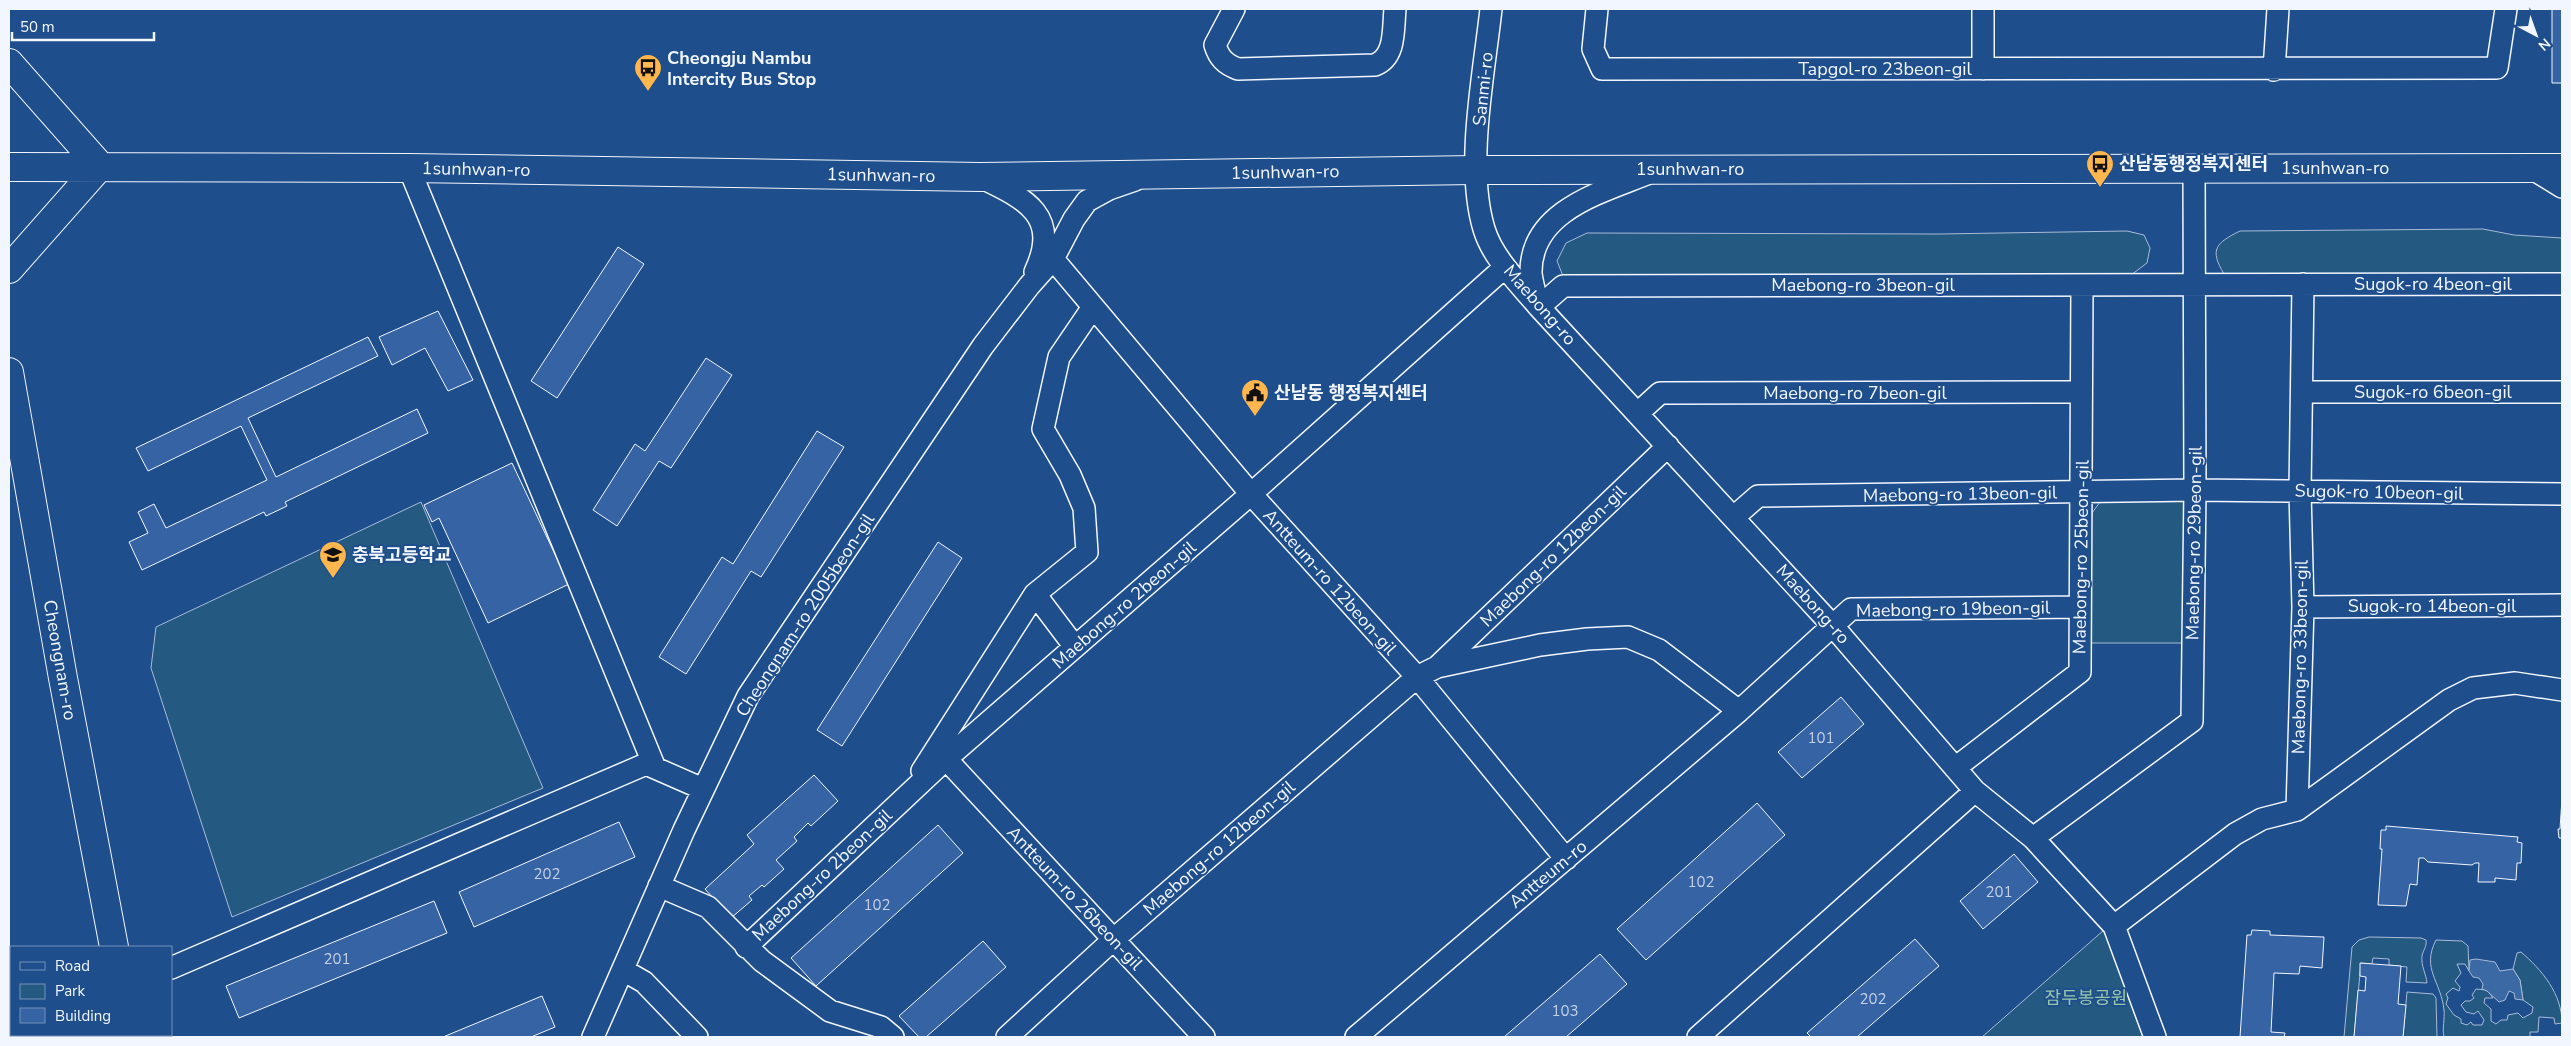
<svg xmlns="http://www.w3.org/2000/svg" width="2571" height="1046" viewBox="0 0 2571 1046" font-family="'Nunito Sans','Noto Sans KR',sans-serif">
<style>
.green{fill:#245a82;stroke:#a8bbd7}
.water{fill:#3b69a3;stroke:#a8bbd7}
.building{fill:#3563a3;stroke:#f2f6ff}
.lines{fill:none;stroke-linecap:round;stroke-linejoin:round}
.minor-casing{stroke:#f2f6ff;stroke-width:24}
.major-casing{stroke:#f2f6ff;stroke-width:30}
.minor{stroke:#1f4e8c;stroke-width:21}
.major{stroke:#1f4e8c;stroke-width:28}
.labels{text-anchor:middle;dominant-baseline:central;stroke-width:4;stroke-linejoin:round;paint-order:stroke}
.number-label{font-size:15px;fill:#c3d1e8}
.poi-label{font-size:18px;font-weight:bold;fill:#f2f6ff;stroke:#1f4e8c;text-anchor:start}
.street-label{font-size:18px;fill:#f2f6ff;stroke:#1f4e8c}
.park-label{font-size:18px;fill:#97c8a6;stroke:#1f4e8c}
</style>
<rect width="100%" height="100%" fill="#1f4e8c"/>
<path class="green" d="M2483,229l31,6 48,3v40l-313,-1 -25,-3c-15,-25 -8,-31 16,-43z
M2127,231l17,4 6,13 -3,15 -20,15 -564,-2 -6,-15 9,-18 21,-10 352,1z
M2182,499l9,8 -4,136h-101l6,-130 8,-11z
M421,502l122,286 -311,129 -81,-249 5,-41z
M2104,930l39,107h-161z
M2369,937l52,1 5,2c1,7 -3,10 -4,16 -1,11 4,17 5,27l-21,-1 1,-15 -18,-2v-6l-16,-1 -1,6 -11,-1 -7,74h-10l8,-90 7,-7z
M2436,940l26,1 6,5 1,25 -4,-7h-8l4,9 -6,8 5,6 -1,4 -6,-3 -7,6 2,4 -2,6 8,11 7,4v4l6,2 4,-3 2,3h9l2,-5 -6,-9 -4,3 -8,-2 -5,-7 4,-4h5l4,-3 -2,-3 4,-6 11,1 6,8h-8l-1,5 7,6v12l5,3 5,-4h6l1,-5 10,-2 5,5 9,-5 1,-6 -10,-7 -3,-20 -7,-11 4,-16 4,-1c21,18 41,42 41,71l-7,1 -1,-6 -15,-1 -1,15h-8v5h-86c-2,-9 1,-18 0,-27 -3,-29 -23,-41 -8,-70z
M11,992v43h60v2h-62v-44z
M2407,992l26,2 3,4 1,39h-34z"/>
<path class="water" d="M2476,959l19,3 5,9 13,-2 7,11 3,20 -8,-1 -1,-6 -5,-2 -4,9 -6,2 -12,-11 -5,-2 1,-5 -4,-6 -6,-1 -4,-6 1,-11z"/>
<path class="building" d="M2552,9h10v74h-10z
M618,247l26,17 -87,134 -26,-17z
M438,311l35,69 -25,11 -23,-43 -33,17 -13,-28z
M368,337l10,19 -130,62 28,59 141,-68 11,24 -143,69 2,4 -21,10 -2,-4 -122,58 -13,-28 19,-9 -10,-21 16,-8 12,24 101,-48 -26,-54 -93,45 -12,-23z
M706,358l26,17 -61,93 -12,-7 -42,65 -24,-16 42,-66 10,7z
M817,431l27,16 -83,130 -10,-6 -65,103 -27,-17 63,-100 11,7z
M512,463l57,121 -81,39 -49,-105 -7,4 -8,-17z
M938,542l24,16 -120,188 -25,-16z
M1841,697l23,27 -62,54 -24,-26z
M814,775l24,26 -27,25 -3,-3 -14,14 3,4 -21,19 8,9 -20,18 -2,-2 -13,11 3,4 -21,18 -26,-29 49,-45 -7,-9z
M2562,799v39h-3l-1,-9h2z
M1757,803l28,32 -139,125 -29,-31z
M619,822l16,35 -161,70 -15,-35z
M938,825l25,28 -147,133 -25,-28z
M2386,826l132,11 -1,5 5,1 -1,20h-4l-1,17 -21,-2v4h-17l1,-19h-4l-3,2 -44,-3 -4,-4h-5l-2,27 -7,-1 -4,22 -28,-1 4,-56h-2l1,-19h5z
M2014,854l24,28 -55,47 -23,-28z
M434,901l13,32 -208,85 -13,-32z
M2252,930l18,1v4l54,2 -2,31 -22,-2 -1,8 -25,-1 -3,59 14,1 -1,4h-44l7,-102h4z
M1915,939l24,27 -82,71h-46l-4,-4z
M983,941l23,26 -80,70h-7l-20,-21z
M1600,954l27,30 -61,53h-62z
M2360,963l41,3 -3,38 8,1 -3,32h-49l4,-47 7,1 1,-14 -6,-1z
M542,996l13,31 -24,10h-88z"/>
<g class="lines">
<defs>
<path id="minor" d="M1234,9l-19,36c4,13 10,19 23,24l137,-4c21,-8 18,-36 20,-56
M1491,9c-7,65 -26,157 -7,220 9,30 36,55 55,78l293,318 143,166 58,47 81,88 41,111
M1597,9l-4,40 9,20 895,-1 9,-59
M1983,9v60
M2274,70l4,-61
M409,168l246,600 48,21
M2531,168l31,19
M1649,173c-46,19 -119,37 -118,100 1,11 5,23 8,34l24,-21 999,-2
M982,178c44,21 79,38 53,94
M1053,259l198,235 166,183 149,182
M2303,392h259
M1638,413l22,-20 421,-1
M1734,517l24,-21 437,-6 367,4
M1035,594l40,53
M2303,607l259,-2
M1437,667l103,-22 47,-6 41,-2 31,13 80,61
M946,759l258,278
M1955,768l125,-96 2,-387
M922,771l113,-177 52,-42 -3,-44 -14,-33 -27,-46 16,-72 34,-50
M2297,810l152,-110 24,-12 42,-5 47,7
M2033,838l159,-117 3,-231 -1,-322
M659,886l49,21 54,54 68,50 51,16 12,10
M2114,926l121,-92 27,-15 35,-9 6,-203 -3,-116 3,-207
M746,947l200,-188 305,-265 254,-227
M171,968l475,-204 9,4
M623,970l21,12 53,55
M593,1037l91,-207 64,-134 235,-350 46,-60 24,-27 21,-40 13,-18 22,-12 26,-9
M1007,1037l107,-98 303,-262 20,-10 231,-221
M1356,1037l383,-326 112,-102 229,-2
M1698,1037l277,-246"/>
<path id="major" d="M9,63l91,103
M9,167l400,1 571,9 495,-7 1087,-2
M9,269l91,-103
M9,372l54,306 51,269
M124,1035v2"/>
</defs>
<use href="#minor" class="minor-casing"/>
<use href="#major" class="major-casing"/>
<use href="#minor" class="minor"/>
<use href="#major" class="major"/>
</g>
<defs>
<symbol id="bus-pin" viewBox="-11 -11 22 30"><path d="M0 17L-7.5 6A9.5 9.5 0 1 1 7.5 6Z" fill="#ffb74d" stroke="#1f4e8c"/><path d="M-5-6H5V4H4V6H2V4H-2V6H-4V4H-5ZM-3.5-4V0h7V-4ZM-3.5 1.2v1.5H-2V1.2ZM2 1.2v1.5H3.5V1.2Z" fill="#111"/></symbol>
<symbol id="civic-pin" viewBox="-11 -11 22 30"><path d="M0 17L-7.5 6A9.5 9.5 0 1 1 7.5 6Z" fill="#ffb74d" stroke="#1f4e8c"/><path d="M-.6-6.5H3V-4.5H.6V-3L4-1V1h2V6H-6V1h2V-1L-.6-3ZM-1.2 2.5V6h2.4V2.5Z" fill="#111"/></symbol>
<symbol id="school-pin" viewBox="-11 -11 22 30"><path d="M0 17L-7.5 6A9.5 9.5 0 1 1 7.5 6Z" fill="#ffb74d" stroke="#1f4e8c"/><path d="M0-5L7-2L0 1L-7-2ZM-4 1L0 2.5L4 1V4Q0 6-4 4Z" fill="#111"/></symbol>
</defs>
<g fill-rule="evenodd">
<use href="#bus-pin" x="632" y="52" width="32" height="43"/>
<use href="#bus-pin" x="2084" y="148" width="32" height="43"/>
<use href="#civic-pin" x="1239" y="377" width="32" height="43"/>
<use href="#school-pin" x="317" y="539" width="32" height="43"/>
</g>
<g class="labels">
<g class="number-label">
<text x="1821" y="738">101</text>
<text x="547" y="874">202</text>
<text x="1701" y="882">102</text>
<text x="1999" y="892">201</text>
<text x="877" y="905">102</text>
<text x="337" y="959">201</text>
<text x="1873" y="999">202</text>
<text x="1565" y="1011">103</text>
</g>
<g class="poi-label">
<text x="667" y="58">Cheongju Nambu<tspan x="667" dy="21">Intercity Bus Stop</tspan></text>
<text x="2119" y="164">산남동행정복지센터</text>
<text x="1274" y="393">산남동 행정복지센터</text>
<text x="352" y="555">충북고등학교</text>
</g>
<g class="street-label">
<text x="1885" y="69">Tapgol-ro 23beon-gil</text>
<text transform="translate(1483 89) rotate(-84)">Sanmi-ro</text>
<text x="2335" y="168">1sunhwan-ro</text>
<text transform="translate(476 169) rotate(1)">1sunhwan-ro</text>
<text x="1690" y="169">1sunhwan-ro</text>
<text transform="translate(1285 172) rotate(-1)">1sunhwan-ro</text>
<text transform="translate(881 175) rotate(1)">1sunhwan-ro</text>
<text x="2433" y="284">Sugok-ro 4beon-gil</text>
<text x="1863" y="285">Maebong-ro 3beon-gil</text>
<text transform="translate(1540 305) rotate(49)">Maebong-ro</text>
<text x="2433" y="392">Sugok-ro 6beon-gil</text>
<text x="1855" y="393">Maebong-ro 7beon-gil</text>
<text transform="translate(2379 492) rotate(1)">Sugok-ro 10beon-gil</text>
<text transform="translate(1960 494) rotate(-1)">Maebong-ro 13beon-gil</text>
<text transform="translate(2194 543) rotate(-89)">Maebong-ro 29beon-gil</text>
<text transform="translate(1553 556) rotate(-44)">Maebong-ro 12beon-gil</text>
<text transform="translate(2081 557) rotate(-89)">Maebong-ro 25beon-gil</text>
<text transform="translate(1330 582) rotate(48)">Antteum-ro 12beon-gil</text>
<text transform="translate(1813 604) rotate(48)">Maebong-ro</text>
<text transform="translate(1124 605) rotate(-41)">Maebong-ro 2beon-gil</text>
<text x="2432" y="606">Sugok-ro 14beon-gil</text>
<text transform="translate(1953 609) rotate(-1)">Maebong-ro 19beon-gil</text>
<text transform="translate(805 615) rotate(-57)">Cheongnam-ro 2005beon-gil</text>
<text transform="translate(2300 657) rotate(-89)">Maebong-ro 33beon-gil</text>
<text transform="translate(60 660) rotate(80)">Cheongnam-ro</text>
<text transform="translate(1219 848) rotate(-41)">Maebong-ro 12beon-gil</text>
<text transform="translate(1548 874) rotate(-40)">Antteum-ro</text>
<text transform="translate(822 875) rotate(-43)">Maebong-ro 2beon-gil</text>
<text transform="translate(1075 898) rotate(47)">Antteum-ro 26beon-gil</text>
</g>
<g class="park-label">
<text x="2086" y="998">잠두봉공원</text>
</g>
</g>
<rect width="2571" height="1046" fill="none" stroke="#f2f6ff" stroke-width="20"/>
<rect x="10" y="946" width="162" height="90" fill="#1f4e8c" stroke="#7391ba"/>
<rect x="20" y="962" width="25" height="8" fill="#1f4e8c" stroke="#7391ba"/>
<text x="55" y="971" font-size="15" fill="#f2f6ff">Road</text>
<rect x="20" y="984" width="25" height="15" fill="#245a82" stroke="#7391ba"/>
<text x="55" y="996" font-size="15" fill="#f2f6ff">Park</text>
<rect x="20" y="1008" width="25" height="15" fill="#3563a3" stroke="#7391ba"/>
<text x="55" y="1021" font-size="15" fill="#f2f6ff">Building</text>
<g transform="translate(2536 35) rotate(139)" stroke="#1f4e8c" stroke-width="4" paint-order="stroke">
<path d="M0-4L9 19L0 12L-9 19Z" fill="#f2f6ff"/>
<text y="-8" font-size="14" font-weight="bold" text-anchor="middle" fill="#f2f6ff">N</text>
</g>
<path d="M12 32v8h142v-8" fill="none" stroke="#f2f6ff" stroke-width="2.5"/>
<text x="20" y="32" font-size="15" fill="#f2f6ff" stroke="#1f4e8c" stroke-width="4" paint-order="stroke">50 m</text>
</svg>
